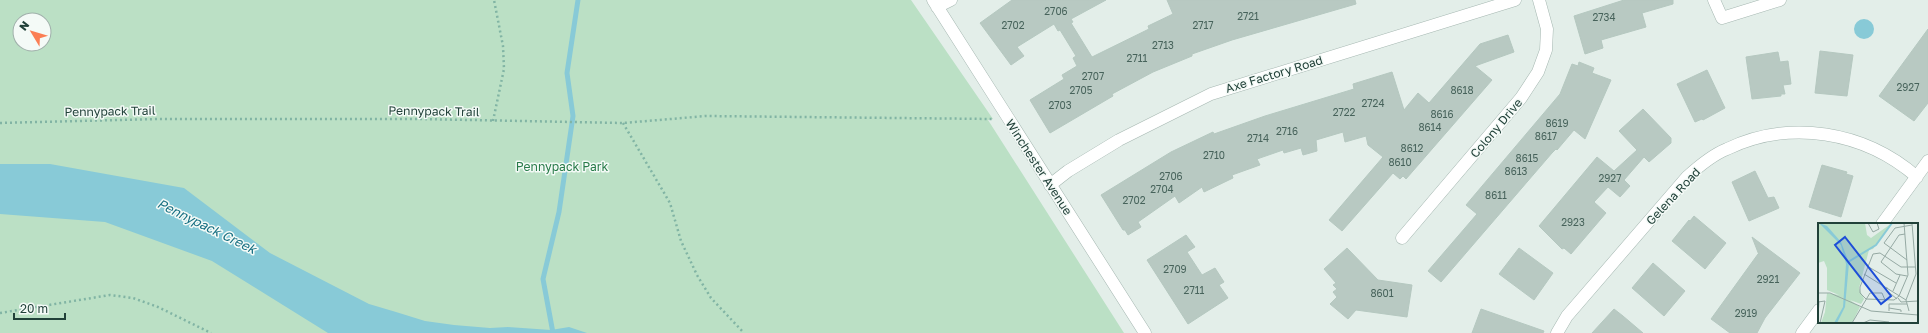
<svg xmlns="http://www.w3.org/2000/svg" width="1928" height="333" viewBox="0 0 1928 333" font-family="'Golos Text',sans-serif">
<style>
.green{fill:#bbe0c5;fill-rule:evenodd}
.water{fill:#88cad7}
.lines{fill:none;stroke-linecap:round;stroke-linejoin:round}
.stream{stroke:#88cad7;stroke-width:5}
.building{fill:#b8c9c2;stroke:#b5c8c0}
.minor-casing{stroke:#a5b7b1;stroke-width:13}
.path{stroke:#81b4a4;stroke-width:2.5;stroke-dasharray:2 3;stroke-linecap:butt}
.minor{stroke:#fff;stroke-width:12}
.labels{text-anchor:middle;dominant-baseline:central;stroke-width:3;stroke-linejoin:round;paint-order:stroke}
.number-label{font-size:10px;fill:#47635b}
.street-label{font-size:12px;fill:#214139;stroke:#f4faf7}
.park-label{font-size:12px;fill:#287b49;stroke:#f4faf7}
.water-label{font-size:13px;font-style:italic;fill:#166f82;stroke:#f4faf7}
.inset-river{fill:none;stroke:#88cad7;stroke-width:2}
.inset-road{fill:none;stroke:#95a9a3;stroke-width:1}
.view{fill:#1d4ed8;fill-opacity:0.15;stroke:#1d4ed8;stroke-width:2}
.inset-edge{fill:none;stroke:#214139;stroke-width:2}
</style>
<rect width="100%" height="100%" fill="#e3eee9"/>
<path class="green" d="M0,0h911l82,119 -5,1 136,213h-1124zM20,20h24v24h-24z"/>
<path class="water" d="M1854 29a10 10 0 1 1 20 0a10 10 0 1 1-20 0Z
M0,164h50l134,24 86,65 99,51 27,8 29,9 29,4 36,3 18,-1 43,3 18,-3 18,6h-259l-116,-72 -107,-39 -105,-8z"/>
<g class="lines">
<path class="stream" d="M553,333l-10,-54 16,-67 14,-96 -6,-43 11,-73"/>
</g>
<path class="building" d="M1012,0h94l-35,19 2,3 -2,1 21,34 57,-28 -1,-3 25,-12 -6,-14h188l1,4 -124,36 -40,14v2l-39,16 -41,22 1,2 -63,37 -20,-33 34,-21 -2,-4 15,-9 -4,-8 3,-2 -16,-26 -2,1 -4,-7 -37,23 7,9 -13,9 -31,-42z
M1624,0h49v4l-31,9 4,14 -45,13 2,8 -18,6 -11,-38z
M1928,29v74l-14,18 -35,-25z
M1508,35l6,17 -39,14 17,14 -86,99 -3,-3 -3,3 -7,-6 -51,58 -13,-11 54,-63 -15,-12 -2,-9 -21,6 -2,-10 -27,8 1,11 -14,4 -2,-7 -17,5 -1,-3 -26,9 3,6 -28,10 1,3 -29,14 -2,-5 -23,16 -4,-7 -37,26 3,5 -13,8 -3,-5h-2l-22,-35 70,-43 42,-20 1,2 51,-18 89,-27 -1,-5 39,-12 12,38 14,-17 11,10 51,-59z
M1820,51l33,4 -6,41 -32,-3z
M1778,52l2,10 8,-1 3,23 -8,1 2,9h-4v2l-29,3 -6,-42z
M1579,62l15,6 -2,5 19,7 -26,59 -11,-9 -17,20 -1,-1 -4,4 -111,129 -13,-11 49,-57 -11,-9 94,-111 12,-30 6,2z
M1707,70l18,38 -22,12 -1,-1 -7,3 -18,-38z
M1643,109l28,29v5l-22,19 -5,-5 -20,23 6,6 -10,11 -12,-10 -14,15 12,11 -35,41 -7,-6 -2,1 -23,-23 58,-69 17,14 23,-21 -18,-19z
M1822,165l25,7 -1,2 7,2 -12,41 -32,-10z
M1755,171l13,27 6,-1 5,11 -30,13 -17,-39z
M1694,216l32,27 -21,26 -33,-28 17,-21 1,1z
M1186,235l9,12 -8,5 15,23 13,-7 9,14 -5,3 9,13 -40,26 -41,-64z
M1752,237l48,36 -35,45 -8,15h-27l-19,-14 47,-65 1,1z
M1347,248l31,32 34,5 -5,32 -51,-7 -8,9 -18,-15 7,-7 -4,-5 4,-3 -4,-4 3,-2 -12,-14z
M1519,248l34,25 -19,27 -35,-26z
M1653,263l32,28 -21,25 -32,-28z
M1481,309l63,22 -1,2h-71z
M1614,309l9,7 20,17h-51z"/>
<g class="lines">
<defs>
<path id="minor" d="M933,0l212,333
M1714,0l8,18 58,-18
M937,7l14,-7
M1050,185l18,-14 51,-31 92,-46 304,-94
M1882,224l46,-63
M1402,238l119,-140 17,-26 8,-22 1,-21 -8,-29
M1557,333l10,-17 120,-139c12,-11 25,-22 40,-28 63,-30 137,-18 190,28
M1802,333l17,-23"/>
</defs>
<use href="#minor" class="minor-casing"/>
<path class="path" d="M493,121l11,-52 -1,-23 -9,-46
M0,123l159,-4h261l203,4 83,-7 287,3
M623,123l47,80 11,38 16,34 14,23 33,35
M0,313l110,-18 23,3 25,9 53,26"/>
<use href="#minor" class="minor"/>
</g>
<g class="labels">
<g class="number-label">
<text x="1056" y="11">2706</text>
<text x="1248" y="16">2721</text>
<text x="1604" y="17">2734</text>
<text x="1013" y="25">2702</text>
<text x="1203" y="25">2717</text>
<text x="1163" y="45">2713</text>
<text x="1137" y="58">2711</text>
<text x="1093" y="76">2707</text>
<text x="1908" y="87">2927</text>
<text x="1081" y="90">2705</text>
<text x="1462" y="90">8618</text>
<text x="1373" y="103">2724</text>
<text x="1060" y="105">2703</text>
<text x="1344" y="112">2722</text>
<text x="1442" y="114">8616</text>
<text x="1557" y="123">8619</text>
<text x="1430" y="127">8614</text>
<text x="1287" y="131">2716</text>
<text x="1546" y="136">8617</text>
<text x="1258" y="138">2714</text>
<text x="1412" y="148">8612</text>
<text x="1214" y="155">2710</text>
<text x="1527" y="158">8615</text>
<text x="1400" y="162">8610</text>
<text x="1516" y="171">8613</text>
<text x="1171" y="176">2706</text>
<text x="1610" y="178">2927</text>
<text x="1162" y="189">2704</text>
<text x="1496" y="195">8611</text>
<text x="1134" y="200">2702</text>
<text x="1573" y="222">2923</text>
<text x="1175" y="269">2709</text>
<text x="1768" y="279">2921</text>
<text x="1194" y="290">2711</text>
<text x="1382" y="293">8601</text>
<text x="1746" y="313">2919</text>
</g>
<g class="street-label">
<text transform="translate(1274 74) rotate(-17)">Axe Factory Road</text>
<text transform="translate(110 111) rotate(-1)">Pennypack Trail</text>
<text transform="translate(434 111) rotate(1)">Pennypack Trail</text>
<text transform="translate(1496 128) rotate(-50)">Colony Drive</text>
<text transform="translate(1039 167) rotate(57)">Winchester Avenue</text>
<text transform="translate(1673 196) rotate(-47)">Gelena Road</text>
</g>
<g class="park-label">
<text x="562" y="166">Pennypack Park</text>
</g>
<g class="water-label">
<text transform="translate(207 226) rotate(26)">Pennypack Creek</text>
</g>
</g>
<g transform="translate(1818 223)">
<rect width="100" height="100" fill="#e3eee9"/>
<path d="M0,0h47l2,12 4,3 21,-15 -19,26 -4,1 -10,38 5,11 -3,5 -11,-4 10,7 -8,16h-31l4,-11 2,-19 12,2 -12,-5v-22l-3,-7 -6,2z" fill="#bbe0c5"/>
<path d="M1,0l8,3 14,16 8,21 -4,44 -8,16h-3l9,-16 3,-43 -5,-19z" fill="#88cad7"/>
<path class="inset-river" d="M30,39l28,-17 16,-22"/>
<path class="inset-road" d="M50,0l5,9 6,-3 -2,-6M87,11l-6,1 -18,27 15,12 11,2M89,37l-23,-17 11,-15 17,-3M49,43l29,17M46,51l42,26M69,64l-1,3 11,9M75,68l7,-16M0,70h12l41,18 47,4M80,75l3,4 17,-1M48,76l28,1 5,-4 9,-21 -4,-52M48,76l-6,-6v-6l13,-33 7,-1 21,14h14M0,79l7,-1 -5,22M71,85l12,2v2M71,88v-7h18M91,88l-3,-11 10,-26 -4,-51M0,93l1,-15M34,100l18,-30h12l3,7M45,100l7,-3 19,2"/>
<path class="view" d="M27,14l46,59 -10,8 -46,-59z"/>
<rect width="100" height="100" class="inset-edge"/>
</g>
<g transform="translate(32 32) rotate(308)"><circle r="19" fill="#f4faf7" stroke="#a0b0ab"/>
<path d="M0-3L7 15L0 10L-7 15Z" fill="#fb7e54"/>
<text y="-6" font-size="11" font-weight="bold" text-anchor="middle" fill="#214139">N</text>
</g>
<path d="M14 313v6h51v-6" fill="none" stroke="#214139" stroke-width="2"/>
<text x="20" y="313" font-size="12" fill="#214139" stroke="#f4faf7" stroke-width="3" paint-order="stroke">20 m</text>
</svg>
